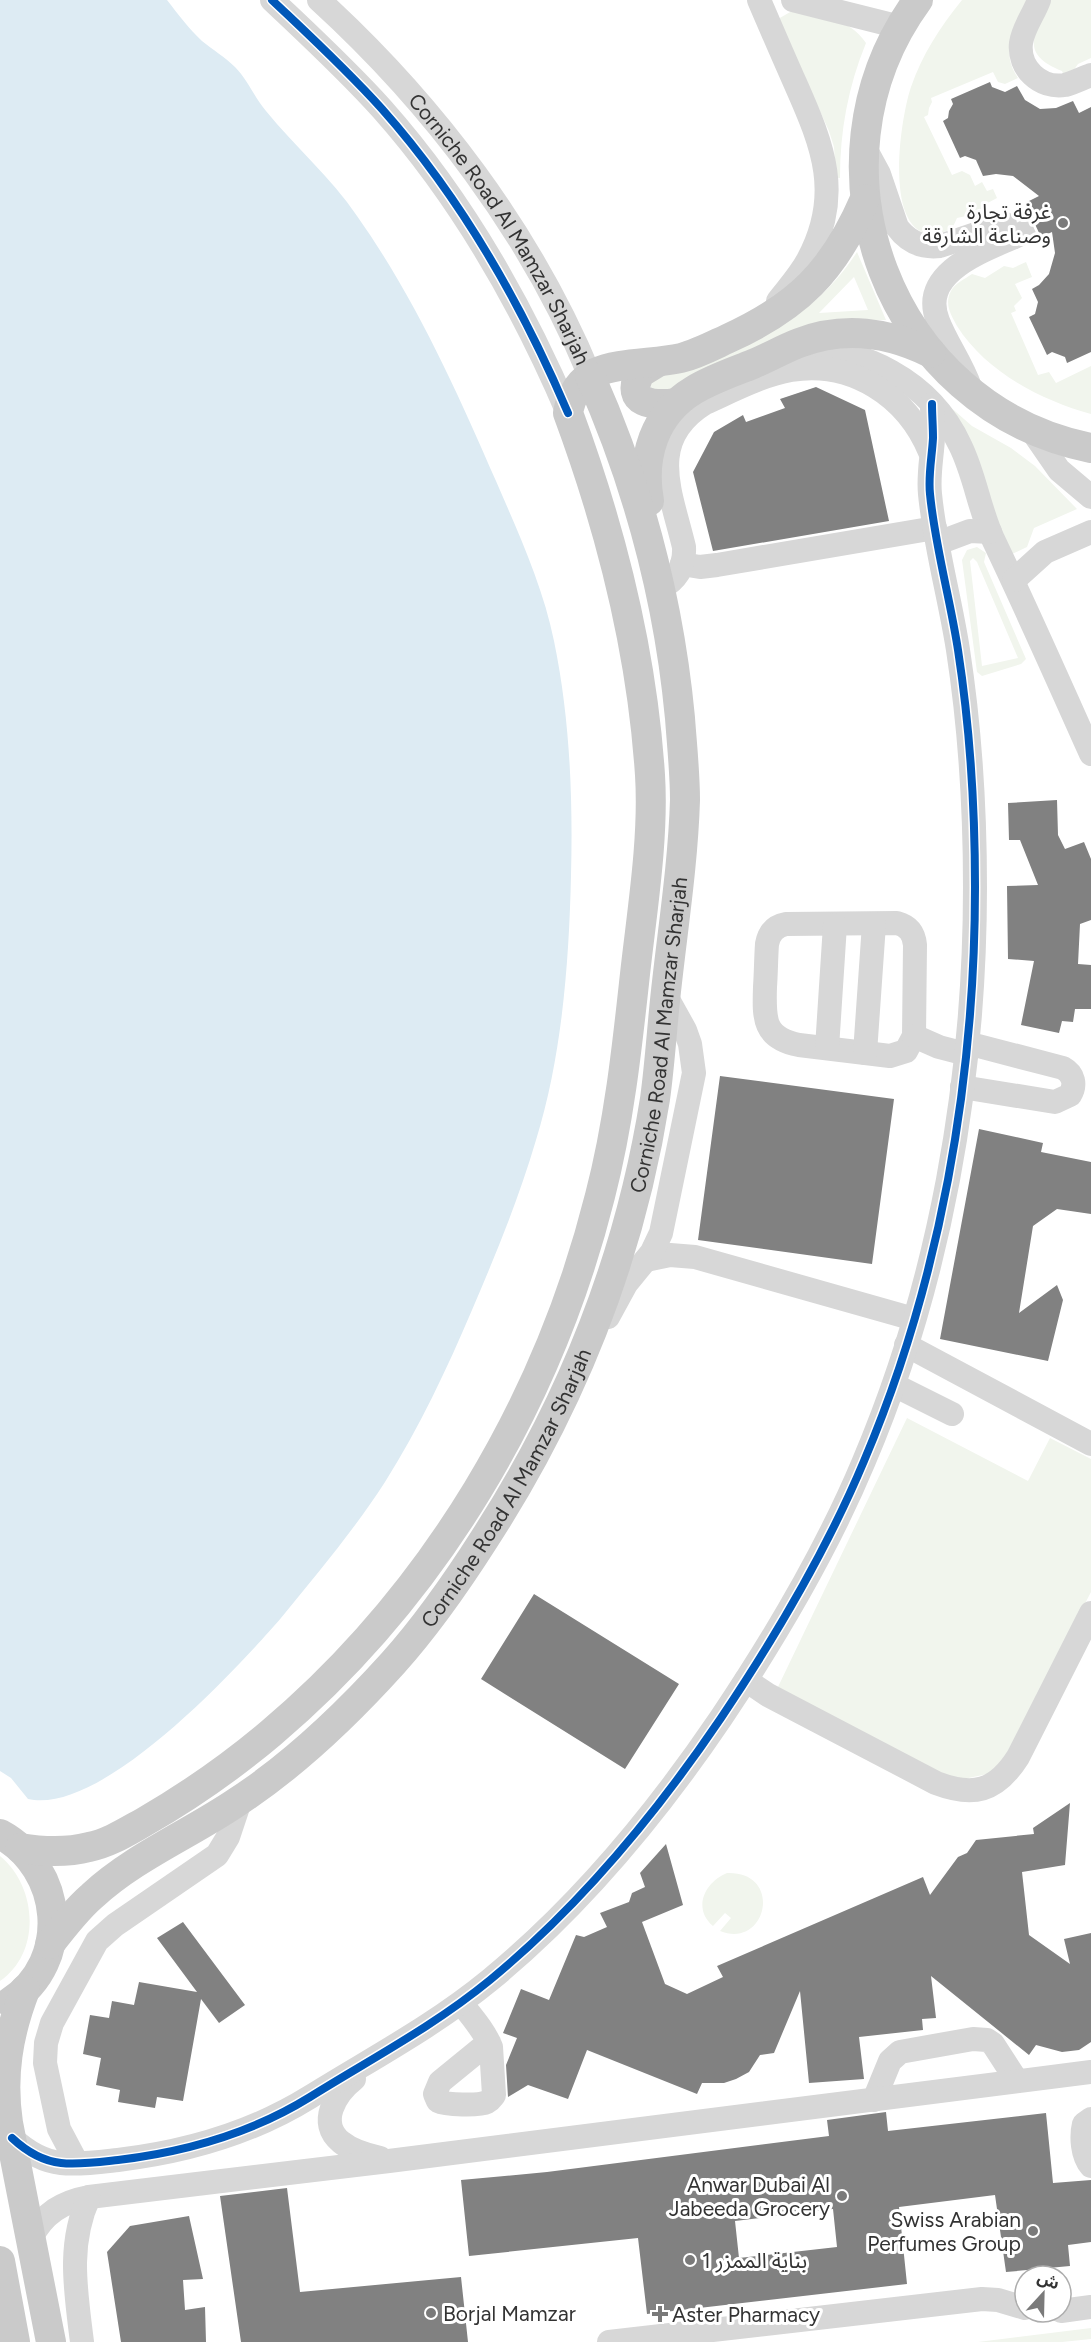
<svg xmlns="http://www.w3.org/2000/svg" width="1091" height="2342" viewBox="0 0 1091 2342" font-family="Figtree,'Noto Sans Arabic',sans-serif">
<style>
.green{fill:#f1f5ed;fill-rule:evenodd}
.water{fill:#ddebf3}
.building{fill:#818181;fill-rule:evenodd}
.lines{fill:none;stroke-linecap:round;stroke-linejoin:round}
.minor-tunnel{stroke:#d6d6d6;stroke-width:24;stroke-dasharray:24 12;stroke-linecap:butt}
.minor{stroke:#d7d7d7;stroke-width:24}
.major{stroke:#cacaca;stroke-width:30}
.cycleway-casing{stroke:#fff;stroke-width:11}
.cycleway{stroke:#0057b8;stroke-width:8}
.poi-dot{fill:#7a7a7a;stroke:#fff;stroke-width:2}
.labels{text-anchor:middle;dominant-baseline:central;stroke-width:6;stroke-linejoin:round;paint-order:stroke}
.poi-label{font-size:21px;fill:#333;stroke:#fff;text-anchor:end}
.street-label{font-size:21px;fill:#333;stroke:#fff}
</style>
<rect width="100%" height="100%" fill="#fff"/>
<path class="green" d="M962,0h65c-12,26 -28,51 -9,78l-13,6 -7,-2 -5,-10 -62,26 1,4 -3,6 -1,7 -4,2 28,58 10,-4 8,4 5,11 7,-4 5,9 6,-2 4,9 -15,8 -2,7 -23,5 -5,11c-7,2 -14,6 -22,5 -47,-5 -29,-118 -19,-147 11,-32 29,-60 51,-87z
M1050,0h41v58l-13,6 -7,10 -7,2 -2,-5c-44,-18 -27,-37 -12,-71z
M792,11c29,6 57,6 74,32 -18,44 -26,88 -26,135h-4l-2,-31 -5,-16 -51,-112z
M857,252l29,68h-29l-195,75h-8l-6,-15 146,-63c26,-18 46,-39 63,-65zM854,277l14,33 -49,3z
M1026,262l6,15 -17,7 7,14 -8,8 2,5 -5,2 27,62 11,-3 7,11 35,-17v48c-50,-14 -105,-42 -134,-88 -6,-11 -13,-22 -6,-35 4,-8 14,-12 21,-17l13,4 19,-12 9,2z
M948,405l24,21 39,22 24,18 42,43 -43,19 -7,19 -15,7z
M977,547l9,6 -2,9 42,97 -5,5 -39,12 -5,-4 -15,-112 5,-10zM973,558l4,4 41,96 -36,8 -12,-105z
M907,1418l121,63 22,-43 41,21v133l-94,180 -43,9 -177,-92z
M0,1856c37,30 42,96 0,125z
M727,1873c57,-2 40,77 -7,58l11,-13 -6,-5 -12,13c-21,-18 -8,-44 14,-53z
M1091,2328v11l-29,3h-84z"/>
<path class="water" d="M0,0h167c11,14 22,29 35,41 11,9 23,16 33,26 13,13 19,30 31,44 29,36 65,66 91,105 58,82 99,173 139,265 22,51 47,105 58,160 16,77 19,157 17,235 -2,87 -9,180 -35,264 -17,58 -40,114 -64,170 -25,59 -53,118 -87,172 -31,48 -68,92 -104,136 -45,52 -180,198 -253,181l-17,-21 -11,-7z"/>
<path class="building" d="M990,82l2,5 13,5 12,-6 8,14 15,9 16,-1 17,-7 6,12 12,-6v245l-24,11 -2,-6 -13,-5 -5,3 -18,-38 6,-3 3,-12 -6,-13 7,-4 10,-11 6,-21 -3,-21 -11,5 -16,-34 14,-7 -26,-20 -17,-2 -13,2 -7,-16 -11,-4 -5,2 -17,-37 5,-3 1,-7 4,-7 -2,-5z
M816,387l49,23 24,111 -176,30 -20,-79 21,-40 29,-17 3,7 39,-14 -5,-9z
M1057,800l1,35 7,14 19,-7 7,17v61l-11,4 -2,40 13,1v44h-16l-2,13 -11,-1 -3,12 -38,-8 13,-64 -26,-2 -1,-73 31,-1 -18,-45h-11l-1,-37z
M720,1076l174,23 -22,165 -174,-24z
M979,1129l64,14 -2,9 50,10v52l-34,-5 -24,17 -14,87 38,-28 6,15 -15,61 -108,-22z
M534,1594l145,90 -54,85 -144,-90z
M1070,1803l-5,62 -43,7 7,63 41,29 -6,-25 27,-6v109l-12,8 -17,2 -26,-7 -7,10 -98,-79 5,42 -14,1 1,11 -64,7 5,42 -55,4 -9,-92 -26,62 -14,2 -11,17 -13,7 -12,4h-22l-5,11 -110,-44 -19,49 -40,-14 -20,12 -2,-32 11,-27 -14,-5 18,-44 28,11 27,-65 8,2 23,-10 -7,-14 29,-11 3,-9 13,-6 -5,-14 26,-29 17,61 -41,17 23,62 22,10 36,-17 -6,-11 206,-89 7,18 28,-38 9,-4 9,-13 58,-6 -1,-6z
M183,1922l62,83 -26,18 -18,-24 -18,102 -26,-4 -2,11 -37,-6 2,-12 -24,-5 5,-27 -18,-4 7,-39 19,3 3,-17 22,4 5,-23 58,10 -40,-54z
M886,2112l2,19 158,-18 7,70 38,-3v62l-23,3 2,21 -64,6 -11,-77 -96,12 8,77 -260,30 -9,-76 -169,18 -8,-76 86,-8 282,-36 -2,-16zM833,2209l4,38 -98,11 -4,-37z
M287,2188l13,104 161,-15 7,65h-227l-21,-146z
M189,2216l14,63 -20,1 2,30 20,-3 1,35h-85l-14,-90 23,-26z"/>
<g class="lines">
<path class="minor-tunnel" d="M1012,238l24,-11"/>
<g class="minor">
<path d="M272,0c38,36 75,70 110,109 80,90 139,194 186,304"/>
<path id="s1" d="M319,0c114,104 212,233 271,376"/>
<path d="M759,0c12,28 24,56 37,85 27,61 47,110 12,175 -8,15 -20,28 -30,41"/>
<path d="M793,0l107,27"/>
<path d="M1039,0c-5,14 -16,28 -18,43 -3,25 19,46 44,42 8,-2 18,-7 26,-10"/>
<path d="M866,150l13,24 18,53c11,15 25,21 43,19l65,-22"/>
<path d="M793,351c68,-7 138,31 167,94 15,30 19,64 33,94 34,71 66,143 98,215"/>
<path d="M970,387c-8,-23 -23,-43 -32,-66 -19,-47 42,-69 74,-83"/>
<path d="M1030,428l29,42 32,27"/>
<path d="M938,543l32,-12 20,1"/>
<path d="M682,564l18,3 17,-2 218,-37"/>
<path d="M1014,580l31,-28 46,-20"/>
<path d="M660,589c17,-9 25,-23 24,-42 -13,-55 -39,-107 21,-144 27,-12 57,-28 86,-33 61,-10 116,26 139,82"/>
<path d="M897,923c11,3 17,10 18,22l-1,91 -8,15 -16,5 -91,-11c-36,-7 -35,-27 -34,-58 1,-14 1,-29 2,-43 2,-11 8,-18 19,-20z"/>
<path d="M914,1036l25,11 27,7"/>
<path d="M827,1048l8,-123"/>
<path d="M865,1053l9,-129"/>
<path d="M962,1087l93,15 15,-7c6,-10 4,-21 -7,-27l-96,-25"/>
<path d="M646,1260l24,-5 25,2 219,62"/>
<path d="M608,1317l18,-33 26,-32 9,-19 33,-160 -4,-29 -5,-14 -20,-36"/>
<path d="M906,1345l185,99"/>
<path d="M894,1385l58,29"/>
<path d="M746,1680l22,15 168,88c37,14 60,9 82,-26l73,-144"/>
<path d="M461,2003c11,14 23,27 30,44l3,48c-3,4 -3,5 -7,7 -8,4 -41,3 -49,-1l-3,-7 5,-12 49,-40"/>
<path d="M354,2079c-18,14 -37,44 -13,63 11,9 25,13 39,16"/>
<path d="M874,2100l16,-39 10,-9 73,-13 14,1 6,4 24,37"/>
<path d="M1091,2119l-7,5c-3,12 -2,32 7,42"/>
<path d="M12,2138c14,13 30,23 49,25 18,2 39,-1 57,-3 67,-8 134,-27 192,-63 61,-38 124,-71 180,-117 90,-74 166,-166 231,-262 55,-82 105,-166 143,-257 76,-179 111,-380 111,-574 0,-79 -5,-159 -17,-237 -8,-52 -23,-104 -28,-156 -2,-19 2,-37 3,-56 0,-12 -1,-23 -1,-34"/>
<path d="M77,2163l-18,-34 -14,-66 1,-20 6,-20 45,-82 18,-16 102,-70 11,-18 12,-36"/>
<path d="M31,2238c13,-25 31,-36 58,-41l300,-36 702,-89"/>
<path d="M1061,2311l30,-4"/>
<path d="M82,2342c-6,-50 -15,-97 7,-145"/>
<path d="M609,2342l373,-43 16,1 27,8"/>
</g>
<g class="major">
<path d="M918,0c-121,165 -29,408 173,448"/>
<path d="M658,362l-18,11c-16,31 14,33 36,30"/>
<path d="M649,501c-8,-44 5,-87 45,-111 18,-11 39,-18 59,-26 15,-6 30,-15 46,-21 44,-17 90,-11 132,10"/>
<path d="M0,1834c63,34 73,127 10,168"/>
<path d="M20,1848c24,4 46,5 69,-1 20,-4 37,-15 55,-25 45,-26 88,-56 127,-89 164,-139 277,-330 329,-537 19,-73 27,-148 35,-222 7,-63 19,-136 15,-199 -8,-123 -39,-246 -82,-362 3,-17 11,-32 27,-40 23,-11 60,-9 86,-15 16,-4 31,-12 46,-19 71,-32 107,-68 138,-140"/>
<path id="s2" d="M50,1944c13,-17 26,-34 42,-48 42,-39 98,-62 145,-94 58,-38 110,-88 156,-139 35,-39 64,-81 92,-125 86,-133 145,-281 170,-439 5,-36 7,-72 11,-108 7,-64 17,-127 19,-191 0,-27 -3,-54 -5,-82 -11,-117 -42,-234 -90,-342"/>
<path d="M25,1990c-17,44 -24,86 -17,133l43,219"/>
<path d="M0,2261l15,81"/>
</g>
<defs>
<path id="cycleway" d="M272,0c38,36 75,70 110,109 80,90 139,194 186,304
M12,2138c14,13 30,23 49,25 18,2 39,-1 57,-3 67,-8 134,-27 192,-63 61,-38 124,-71 180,-117 90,-74 166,-166 231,-262 55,-82 105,-166 143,-257 76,-179 111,-380 111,-574 0,-79 -5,-159 -17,-237 -8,-52 -23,-104 -28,-156 -2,-19 2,-37 3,-56 0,-12 -1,-23 -1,-34"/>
</defs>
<use href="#cycleway" class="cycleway-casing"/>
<use href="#cycleway" class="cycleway"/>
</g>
<g class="poi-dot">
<circle cx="1063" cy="223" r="6"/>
<circle cx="842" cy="2196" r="6"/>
<circle cx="1033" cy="2231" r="6"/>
<circle cx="690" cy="2260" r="6"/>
<circle cx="431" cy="2313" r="6"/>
<path d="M657 2305h6v6h6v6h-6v6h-6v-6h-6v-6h6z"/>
</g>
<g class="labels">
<g class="poi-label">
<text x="1051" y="211">غرفة تجارة<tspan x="1051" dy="24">وصناعة الشارقة</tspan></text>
<text x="830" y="2184">Anwar Dubai Al<tspan x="830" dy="24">Jabeeda Grocery</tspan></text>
<text x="1021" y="2219">Swiss Arabian<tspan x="1021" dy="24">Perfumes Group</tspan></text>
<text x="702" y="2260" text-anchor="start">بناية الممزر 1</text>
<text x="443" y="2313" text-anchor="start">Borjal Mamzar</text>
<text x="672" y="2314" text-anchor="start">Aster Pharmacy</text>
</g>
<g class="street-label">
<text stroke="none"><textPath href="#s1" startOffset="294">Corniche Road Al Mamzar Sharjah</textPath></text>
<text stroke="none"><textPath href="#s2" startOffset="1140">Corniche Road Al Mamzar Sharjah</textPath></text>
<text stroke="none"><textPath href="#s2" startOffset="656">Corniche Road Al Mamzar Sharjah</textPath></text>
</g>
</g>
<g transform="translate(1043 2294) rotate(22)"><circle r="28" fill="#ffffff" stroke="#adadad" stroke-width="1.5"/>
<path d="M0-4.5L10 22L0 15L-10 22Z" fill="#7a7a7a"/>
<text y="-9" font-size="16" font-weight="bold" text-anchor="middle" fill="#333333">ش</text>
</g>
</svg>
